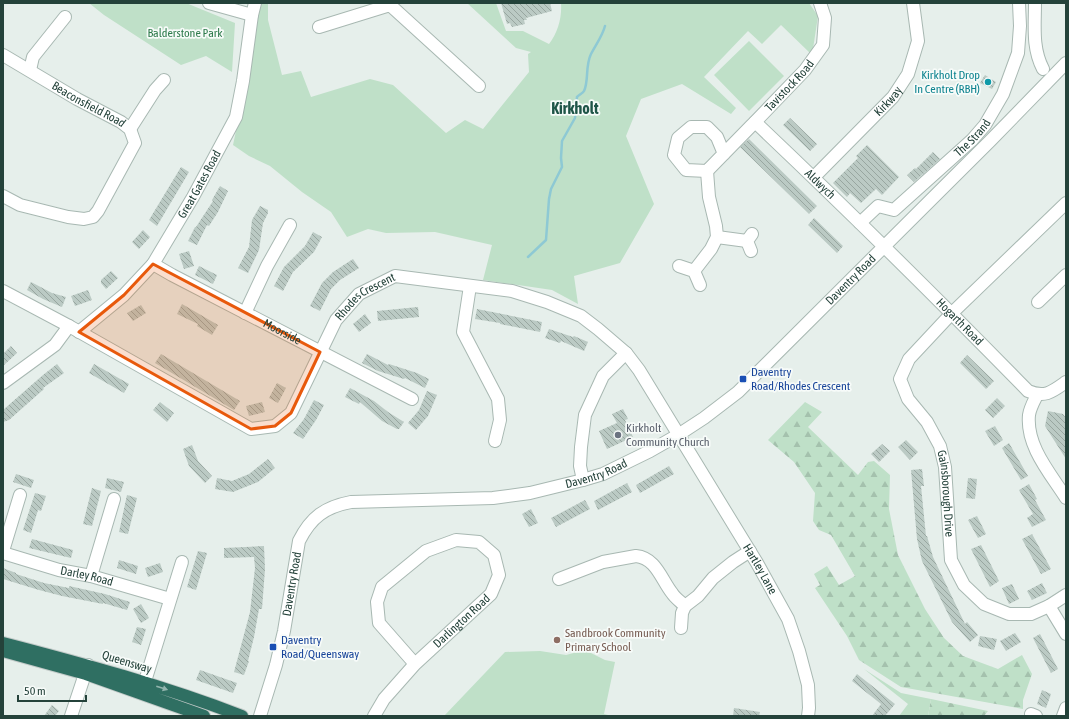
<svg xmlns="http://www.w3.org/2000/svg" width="1069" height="719" viewBox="0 0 1069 719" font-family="'Asap Condensed',sans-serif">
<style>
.green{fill:#bfe0c8}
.forest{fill:url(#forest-firs)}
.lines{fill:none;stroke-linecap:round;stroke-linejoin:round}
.stream{stroke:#8ec9d4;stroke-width:2.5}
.building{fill:url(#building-back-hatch)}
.minor-casing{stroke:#a8b8b2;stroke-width:14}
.highway-casing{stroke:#c2cac8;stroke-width:14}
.minor{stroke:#fff;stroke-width:12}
.highway{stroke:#2f6f62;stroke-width:12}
.oneway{fill:#93b5ae}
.marked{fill:#e8590c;fill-opacity:0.2;stroke:#e8590c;stroke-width:3;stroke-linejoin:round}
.culture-dot{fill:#0f9aa8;stroke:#f7fbf9;stroke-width:1.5}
.transit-dot{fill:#1a4fb4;stroke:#f7fbf9;stroke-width:1.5}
.worship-dot{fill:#6b7280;stroke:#f7fbf9;stroke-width:1.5}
.education-dot{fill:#8d6e63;stroke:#f7fbf9;stroke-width:1.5}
.labels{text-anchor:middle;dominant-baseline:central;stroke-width:3.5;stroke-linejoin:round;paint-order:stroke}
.park-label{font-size:12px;fill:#2d7a4b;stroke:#f7fbf9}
.culture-label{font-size:12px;fill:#0d838f;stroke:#f7fbf9;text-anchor:end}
.street-label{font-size:12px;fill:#24423a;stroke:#f7fbf9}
.transit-label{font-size:12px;fill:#164399;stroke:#f7fbf9;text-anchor:start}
.worship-label{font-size:12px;fill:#5b616d;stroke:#f7fbf9;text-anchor:start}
.education-label{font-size:12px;fill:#785e54;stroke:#f7fbf9;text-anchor:start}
.district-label{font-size:16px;font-weight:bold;fill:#1f5548;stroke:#f7fbf9}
</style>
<defs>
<pattern id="forest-firs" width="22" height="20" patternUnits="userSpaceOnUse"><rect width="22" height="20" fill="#bfe0c8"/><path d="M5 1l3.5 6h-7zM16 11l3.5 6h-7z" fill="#a4c1ad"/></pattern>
<pattern id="building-back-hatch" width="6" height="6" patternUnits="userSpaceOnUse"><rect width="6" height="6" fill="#bbcac4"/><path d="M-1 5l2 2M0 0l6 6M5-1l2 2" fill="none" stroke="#98a6a0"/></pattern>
</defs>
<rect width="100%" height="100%" fill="#e6efeb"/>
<path class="green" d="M89,3h97l49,20 -3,49 -26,-16 -25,9 -77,-50z
M262,3h6v17l14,55 19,-4 10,26 59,-18 23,6 53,48 19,-13 18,9 46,-57 -1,-18 3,-2 -15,-4 -49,-45h29l10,28h17l26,13c9,-12 13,-26 12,-41h248l9,13 -5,33 -3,4 -29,-28 -19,19 -14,-13 -44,46 32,31 -5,6 -49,-30 -41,15 -15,37 28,68 -34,59 -46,13 4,28 -26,-14 -69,-10 9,-35 -57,-13 -49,1 -18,-4 -21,8 -16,-25 -29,-20 -32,-26 -21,-10 -16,-11 15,-71 9,-55z
M749,41l35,35 -35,35 -35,-36z
M585,650l20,10 10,2 -11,52 8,2h-168l61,-64 35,-1 26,4z
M864,669l37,24 30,6 -3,17h-29l9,-12z"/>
<path class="forest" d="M805,402l17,10 -14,15 50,48 10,-13 6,-1 16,14 -1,34 9,46 27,54 19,29 19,18 35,13 24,-14 10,19 -9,26v9l-122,-22 -42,-27 -12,-24 -32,-48 5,-3 -6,-11 13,-8 12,19 16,-9 -24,-41 -12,-5 -6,-9 2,-28 -21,-31 -26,-22z
M931,699l57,12 -4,5h-56z"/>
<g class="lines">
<path class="stream" d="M528,257l18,-17 3,-41 2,-10 11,-22 -1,-9 1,-17 13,-23 2,-21c2,-2 6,-4 7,-6 5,-10 1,-25 7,-37 5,-10 11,-17 14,-28"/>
</g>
<path class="building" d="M501,3h49l2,8 -26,7 1,2h-3l1,4 -13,3 -2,-4 -3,1z
M985,75l11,7 -4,7 -12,-6z
M790,118l27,26 -7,7 -27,-26z
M749,139l68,67 -8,8 -69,-67z
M867,145l32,32 -17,18 -6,-6 -15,14 -11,-10 -3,4 -14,-14 25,-25 -2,-2z
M933,152l7,7 -26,23 -7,-7 8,-7 1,1z
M181,167l8,5 -32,54 -8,-6z
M220,186l8,5 -10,21 -9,14 -2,-1 -10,20 -9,-4 7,-14h1l17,-26 -1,-1z
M260,206l8,4v3l-5,10 -4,27 -11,23 -10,-5 11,-21 3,-27z
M814,218l29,28 -6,7 -29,-28z
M143,230l7,7 -11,12 -7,-7z
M313,232l9,5 -8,15 -21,20 -10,19 -9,-5 10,-19 21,-21z
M189,251l5,15 -10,3 -5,-15z
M353,259l6,9 -19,12 -9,9 -11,22 -10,-5 12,-23 11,-11z
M199,266l18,9 -4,9 -18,-9z
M111,271l7,7 -12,11 -5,-6v-3z
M31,282l21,11 14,4 -4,10 -19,-8 -16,-9z
M88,290l4,10 -17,6 -4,-10z
M182,304l36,21 -6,10 -15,-9 1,-2 -21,-10z
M141,305l5,8 -13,8 -6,-8z
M418,307l1,10 -41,4 -1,-10z
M477,309l65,13 -2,10 -40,-8v-1l-25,-4z
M365,314l6,9 -12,9 -6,-8z
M549,329l24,8 1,-1 14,6 -4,9 -23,-10 -1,2 -15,-5z
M11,346l6,7 -14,13v-12z
M161,354l79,47 -6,9 -79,-47z
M367,354l21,11 1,-1 28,9 12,6 -4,9 -20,-10 -1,1 -26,-8 -16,-8z
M967,355l27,26 -8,8 -26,-26z
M57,364l7,9 -21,15 1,1 -35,31 -6,2v-12l40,-35z
M94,364l35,20 -5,9 -35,-20z
M277,383l9,5 -8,15 -9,-5z
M350,388l24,13 14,11 16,10 -5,7h-2l-15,-8 -22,-19 -1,2 -14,-7z
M427,391l10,4 -9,21 -12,14 -8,-7 11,-13z
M997,398l8,8 -12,12 -8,-8z
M314,400l10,5 -8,15 -13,19 -10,-6 11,-14z
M160,402l14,11 -7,9 -14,-12z
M262,402l3,10 -16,4 -3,-10z
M623,409l5,10 -3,1 8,17 -26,12 -8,-18 18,-8 -5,-9z
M1048,411l15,3 3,4v41l-21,-33z
M995,426l8,14 -9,6 -9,-15z
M906,440l12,12 -8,8 -12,-13z
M1009,443l19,33 -7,4 -19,-32z
M882,444l8,7 -11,11 -8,-8z
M192,445l6,16 14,15 -7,7 -16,-17 -6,-17z
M268,459l7,9 -17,14 -25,10 -18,-3 2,-11 15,3 17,-7z
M669,466l5,8 -34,19 -4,-8z
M922,469l2,17h-3l5,50h1l6,21 32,67 2,-2 11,13 -8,7 -18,-20 -30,-61 -5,-22 -6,-69z
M16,474l18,6 -3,8 -18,-6z
M107,478l17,4 -3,10 -16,-4z
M968,478l9,1 -2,20 -9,-1z
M627,483l5,9 -34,18 -4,-9z
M1029,484l8,15 -2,1 11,20 -14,7 -5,-9 6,-4 -14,-24z
M92,488l9,3 -9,35 -9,-2z
M35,493l11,3 -5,15 -3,-1 -7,23 -8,-3z
M127,495l10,3 -9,36 -9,-2z
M585,500l5,9 -34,18 -5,-9z
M531,509l7,14 -9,4 -7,-13z
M977,516l9,18 -8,4 -10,-18z
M1032,534l19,35 -10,5 -19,-35z
M32,539l41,11 -2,8 -42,-10z
M981,545l18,36 -9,6 -19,-38z
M264,546l1,23 -3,40h-3l-5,28 -6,24h1l-5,14 -10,-3 16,-60 5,-44 -1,-11 -30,1v-10z
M198,551l9,2 -11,37 -9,-3z
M119,560l19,6 -2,8 -19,-6z
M160,563l3,9 -15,5 -3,-9z
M3,568l13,5v1l28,9 25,5v-2l36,8 25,8 -3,8 -24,-7v1l-41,-8 -23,-6 -36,-11z
M1042,583l5,10 -15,7 -5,-9z
M1012,584l7,15 -10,5 -7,-16z
M141,604l8,14 -8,5 -8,-14z
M137,627l9,2 -5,16 -9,-3z
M1015,633l6,9 -15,9 -6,-10z
M1040,634l18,35 -7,4 -18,-35z
M980,636l17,3 -3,11 -16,-4z
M200,670l37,13 -4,10 -37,-13z
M857,674l38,30 -10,12h-13l9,-12 -29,-23z
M1042,690l9,4 -5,14 -9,-4z
M52,705l7,6 -4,5h-11z
M734,708l26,4 -1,4h-26z"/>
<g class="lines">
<defs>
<g id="minor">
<path d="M209,3l43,12"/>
<path d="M1035,3c0,23 -3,45 8,66"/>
<path d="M319,27l71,-22 89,81"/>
<path id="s1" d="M3,55l74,44 44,23 9,7 5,14 -37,68 -5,6 -9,2 -16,-2 -48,-12 -17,-9"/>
<path d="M30,70l3,-13 32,-40"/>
<path id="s2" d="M755,122c93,88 184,178 273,269 17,7 24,1 38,-9"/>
<path d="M130,129l25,-39 9,-10"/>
<path id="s3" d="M724,154l-7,-17 -10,-10h-16l-13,11 -4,17 12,15 21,1 44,-45 4,-4 50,-52 18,-25 2,-27 -5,-15"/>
<path id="s4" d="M814,177l79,-80 15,-23 10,-33 -5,-38"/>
<path id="s5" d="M1066,203l-114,110 -43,46 -9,20 8,20 19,23 13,24 5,21 6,93 13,25 20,19 25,10h22l18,-8 17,-11"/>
<path id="s6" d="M860,223l18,-17 16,4 78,-70 13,-15 18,-31 15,-41 2,-27 -1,-23"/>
<path d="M717,237l30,4"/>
<path d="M751,251l-4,-10 5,-7"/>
<path id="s7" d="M153,264l19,11 240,124"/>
<path d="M679,266l15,5 6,14"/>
<path d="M694,271l17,-22 6,-12 -1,-11 -7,-29 -2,-26"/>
<path d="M470,286l-7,46 35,67 2,21 -5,21"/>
<path id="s8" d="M3,291l66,35 182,103 24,-3 16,-13 45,-93 23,-26 36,-18 117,15 35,11 34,14 17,13 28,24 13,17 118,193 31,56 11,32 9,34 1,23 -1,8"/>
<path d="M1038,302l28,-27"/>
<path d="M245,313l22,-47 23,-41"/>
<path id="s9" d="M79,332l45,-37 29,-31 40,-67 43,-80 7,-36 9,-66 3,-12"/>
<path d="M3,383l52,-38 14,-19"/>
<path d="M1037,395c-3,6 -7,13 -8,20 -3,31 21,58 37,83"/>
<path d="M583,480l-3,-14 1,-19 4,-32 18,-39 23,-23"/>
<path d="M3,551l17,-56"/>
<path id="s10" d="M3,553l56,17 32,6 79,23"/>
<path d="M91,576l23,-77"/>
<path d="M559,579l44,-17 33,-6c20,2 25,23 36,37 3,5 9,9 13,13"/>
<path d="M1049,606l17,28"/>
<path d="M681,628l1,-15 3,-7 13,-10 15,-18 20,-16 17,-11"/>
<path d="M142,691l40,-129"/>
<path d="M1031,714l5,2"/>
<path d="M71,716l17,-51"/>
<path id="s11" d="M260,716l16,-51 8,-34 15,-90c12,-24 26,-34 52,-39l142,-4 37,-5 53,-13 20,-6 47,-23 28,-16 26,-17 34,-26 253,-252 75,-77"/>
<path id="s12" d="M374,716l10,-17 31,-35 76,-70 8,-19 -5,-20 -15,-13 -23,-2 -30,11 -44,36 -5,15 2,21 36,41"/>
<path d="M1063,716l3,-8"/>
</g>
<path id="highway" d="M3,643c81,21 161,43 239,73
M3,651l83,23 118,42"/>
</defs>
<use href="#minor" class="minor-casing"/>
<use href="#highway" class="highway-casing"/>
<use href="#minor" class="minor"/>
<use href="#highway" class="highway"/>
</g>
<defs><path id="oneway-solid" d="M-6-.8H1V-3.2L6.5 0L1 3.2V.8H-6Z"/></defs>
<use class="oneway" href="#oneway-solid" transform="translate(162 688) rotate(18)"/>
<path class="marked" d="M153,264l167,88 -29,61 -16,13 -24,3 -172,-97 45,-37z"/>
<circle class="culture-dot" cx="988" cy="82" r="4"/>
<g class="transit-dot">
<rect x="739" y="375" width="8" height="8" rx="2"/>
<rect x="269" y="643" width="8" height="8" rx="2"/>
</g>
<circle class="worship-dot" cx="618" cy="435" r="4"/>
<circle class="education-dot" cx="557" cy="640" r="4"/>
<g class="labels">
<g class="park-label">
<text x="185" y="33">Balderstone Park</text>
</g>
<g class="culture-label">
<text x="980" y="75">Kirkholt Drop<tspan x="980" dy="14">In Centre (RBH)</tspan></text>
</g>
<g class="street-label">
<text stroke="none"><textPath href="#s3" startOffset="242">Tavistock Road</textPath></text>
<text stroke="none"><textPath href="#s4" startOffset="106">Kirkway</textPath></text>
<text stroke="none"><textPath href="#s1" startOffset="99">Beaconsfield Road</textPath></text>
<text stroke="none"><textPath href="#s6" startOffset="148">The Strand</textPath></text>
<text stroke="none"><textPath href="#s9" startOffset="193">Great Gates Road</textPath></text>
<text stroke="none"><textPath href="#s2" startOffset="90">Aldwych</textPath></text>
<text stroke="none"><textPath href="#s11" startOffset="820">Daventry Road</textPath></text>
<text stroke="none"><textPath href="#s8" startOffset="470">Rhodes Crescent</textPath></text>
<text stroke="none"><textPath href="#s2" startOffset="286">Hogarth Road</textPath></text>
<text stroke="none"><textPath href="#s7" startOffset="146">Moorside</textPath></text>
<text stroke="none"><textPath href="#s11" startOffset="496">Daventry Road</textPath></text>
<text stroke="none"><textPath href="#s5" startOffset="370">Gainsborough Drive</textPath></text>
<text stroke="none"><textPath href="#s8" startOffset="1011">Hartley Lane</textPath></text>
<text stroke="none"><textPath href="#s10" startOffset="87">Darley Road</textPath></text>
<text stroke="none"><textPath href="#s11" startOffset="136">Daventry Road</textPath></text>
<text stroke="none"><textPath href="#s12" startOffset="130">Darlington Road</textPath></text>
<text transform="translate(127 662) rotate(17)">Queensway</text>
</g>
<g class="transit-label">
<text x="751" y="372">Daventry<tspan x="751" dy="14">Road/Rhodes Crescent</tspan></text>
<text x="281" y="640">Daventry<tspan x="281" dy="14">Road/Queensway</tspan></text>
</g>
<g class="worship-label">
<text x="626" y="428">Kirkholt<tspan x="626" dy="14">Community Church</tspan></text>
</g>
<g class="education-label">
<text x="565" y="633">Sandbrook Community<tspan x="565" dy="14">Primary School</tspan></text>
</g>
<g class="district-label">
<text x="575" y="108">Kirkholt</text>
</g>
</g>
<rect width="1069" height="719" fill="none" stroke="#24423a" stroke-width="8"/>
<path d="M18 695v6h68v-6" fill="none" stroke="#24423a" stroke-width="2"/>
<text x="24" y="695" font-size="12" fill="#24423a" stroke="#f7fbf9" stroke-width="3" paint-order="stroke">50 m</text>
</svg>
